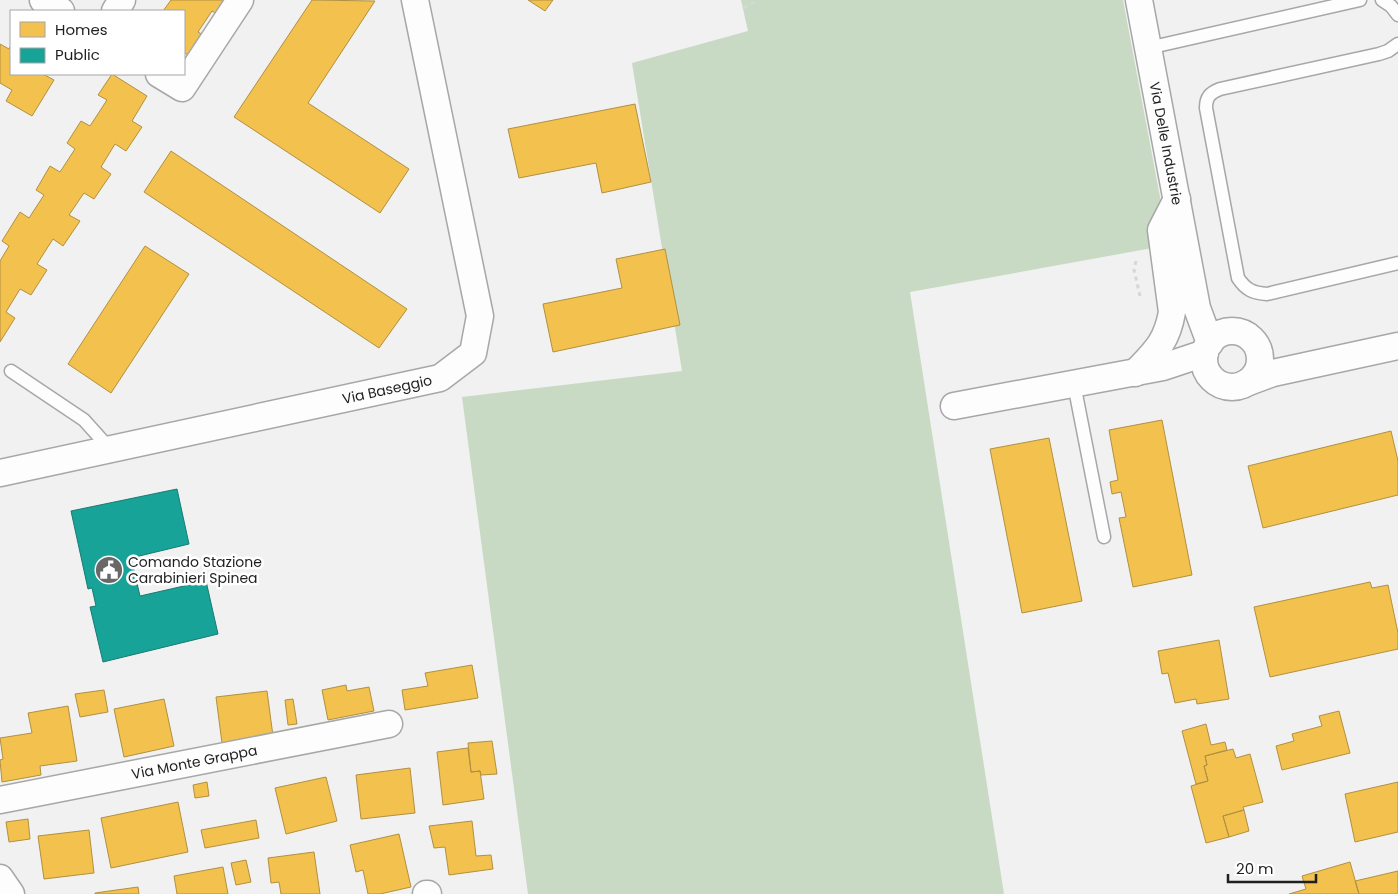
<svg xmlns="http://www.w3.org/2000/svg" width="1398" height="894" viewBox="0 0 1398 894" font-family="Poppins,sans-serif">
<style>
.green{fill:#c8dac4}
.homes{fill:#f2c14e;stroke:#b29040}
.public{fill:#17a398;stroke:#197b73}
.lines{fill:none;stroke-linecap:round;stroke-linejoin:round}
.lane-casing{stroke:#a6a7a6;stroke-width:15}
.street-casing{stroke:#a6a7a6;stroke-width:29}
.path{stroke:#d6d7d6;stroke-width:3;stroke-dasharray:4 4;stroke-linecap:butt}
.lane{stroke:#fdfdfd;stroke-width:12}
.street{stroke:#fdfdfd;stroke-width:26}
.labels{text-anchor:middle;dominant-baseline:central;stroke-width:5;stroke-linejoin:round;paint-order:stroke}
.street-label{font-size:14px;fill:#1e1f1e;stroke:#fff}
.poi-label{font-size:14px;fill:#1e1f1e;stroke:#fff;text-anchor:start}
</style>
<rect width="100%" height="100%" fill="#f0f1f0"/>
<path class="green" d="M741,0h382l46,245 -259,47 94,602h-476l-66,-497 220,-26 -50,-308 116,-32z"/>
<path class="homes" d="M171,0h59l-10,16 -8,-5 -14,21 9,5 -14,21 -8,-5 -1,1v-43h-21z
M312,0l63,1 -67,102 101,66 -29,44 -146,-96z
M528,0h25l-8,11z
M0,44l9,5 2,-4v29h32l11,6 -22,36 -26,-15 6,-11 -12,-7z
M112,74l35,22 -15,25 10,6 -16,24 -11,-7 -14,23 10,7 -17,25 -10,-6 -15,22 11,6 -17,25 -10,-7 -16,25 10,6 -16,25 -11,-6 -14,23 9,6 -15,24v-81l9,-15 -7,-5 18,-29 9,6 15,-23 -8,-5 14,-24 10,6 15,-23 -8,-6 14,-22 9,5 17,-26 -9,-5z
M635,104l16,78 -49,11 -6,-30 -77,15 -11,-49z
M171,151l236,158 -28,39 -235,-156z
M145,246l44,28 -78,119 -43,-29z
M665,249l15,76 -127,27 -10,-48 79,-16 -6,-29z
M1162,420l30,155 -59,12 -14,-69 7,-1 -5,-25 -9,2 -2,-12 8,-2 -9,-50z
M1391,431l7,30v34l-135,33 -15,-62z
M1049,438l33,163 -60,12 -32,-164z
M1370,582l2,6 16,-3 10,48v16l-128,28 -16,-70z
M1219,640l10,59 -32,5 -1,-5 -21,4 -7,-30 -6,1 -4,-23z
M472,665l6,33 -73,12 -3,-20 26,-4 -3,-13z
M346,685l1,6 22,-4 5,24 -46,9 -6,-30z
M104,690l4,22 -28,5 -5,-23z
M267,691l6,45 -51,7 -6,-46z
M164,699l10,47 -50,11 -10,-48z
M293,699l4,25 -9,1 -3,-25z
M68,706l9,55 -37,5 1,9 -39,7 -2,-22 3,-1 -3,-21 32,-5 -4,-20z
M1339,711l11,42 -68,17 -6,-24 18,-5 -2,-7 30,-8 -3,-10z
M1206,724l5,21 14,-3 2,8 -22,6 2,9 -3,1 4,15 -12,3 -14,-53z
M492,741l5,33 -16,1 -1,-4 -9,1 -3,-29z
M468,748l3,24 9,-1 4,28 -41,6 -6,-53z
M1233,749l3,9 14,-4 13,48 -20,5 1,3 -21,6 6,21 -23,6 -15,-57 17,-5 -4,-15 3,-1 -2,-9z
M410,768l5,45 -54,6 -5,-44z
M326,777l11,44 -51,13 -11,-46z
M207,782l2,14 -14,2 -2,-13z
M1398,782v50l-43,10 -10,-48z
M178,802l10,50 -77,16 -10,-50z
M1244,810l5,21 -20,6 -6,-21z
M28,819l2,20 -21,3 -3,-20z
M256,820l3,18 -54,10 -4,-18z
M472,821l4,35 15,-1 2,14 -44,6 -4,-28 -11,1 -5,-22z
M89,830l5,43 -50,6 -6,-43z
M399,834l12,53 -31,7h-12l-5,-24 -7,2 -6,-27z
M314,852l6,42h-39l-2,-12 -8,1 -3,-25z
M246,860l5,22 -15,3 -5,-22z
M1350,862l9,32h-70l17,-5 -4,-13z
M223,867l5,27h-51l-3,-18z
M1398,871v23h-39l-4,-13z
M138,887l1,7h-44v-1z"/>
<path class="public" d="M177,489l12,55 -58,14 9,38 66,-15 12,53 -115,28 -13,-55 6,-1 -4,-18 -4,1 -17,-78z"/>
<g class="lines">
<defs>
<path id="lane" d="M1382,0l9,6 7,9
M1398,44l-10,7 -9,3 -159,35c-10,4 -14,8 -14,19l32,170c8,12 15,15 29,16l131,-31
M1148,48l212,-48
M11,371l73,49 26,29
M1074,384l30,153"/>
<g id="street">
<path d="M43,0l18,11"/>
<path id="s1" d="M1139,0l58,308 13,35"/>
<path d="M115,11l7,-11"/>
<path d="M159,74l23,14 58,-88"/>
<circle cx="1232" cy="359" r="28"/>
<path d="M1135,373c20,-21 32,-31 37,-61l-11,-82 16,-31"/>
<path d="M1246,383l27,-10 125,-27"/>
<path d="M954,406l209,-39 42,-14"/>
<path id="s2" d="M0,473l440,-95 33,-25 7,-37 -65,-316"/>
<path id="s3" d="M0,800l389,-76"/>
<path d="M0,878l11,16"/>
<path d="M426,894h2"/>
</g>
</defs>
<use href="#lane" class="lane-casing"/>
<use href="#street" class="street-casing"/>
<path class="path" d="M744,8l14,-8
M1136,261l-2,9 6,26"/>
<use href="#lane" class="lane"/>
<use href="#street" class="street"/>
</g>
<defs>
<symbol id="civic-disc" viewBox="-11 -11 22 22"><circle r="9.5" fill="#686868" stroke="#fff"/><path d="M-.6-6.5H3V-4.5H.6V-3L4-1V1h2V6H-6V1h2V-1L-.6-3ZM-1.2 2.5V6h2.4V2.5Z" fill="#fff"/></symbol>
</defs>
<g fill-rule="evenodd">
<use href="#civic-disc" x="93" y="554" width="32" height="32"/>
</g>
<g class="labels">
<g class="street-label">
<text stroke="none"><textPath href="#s1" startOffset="146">Via Delle Industrie</textPath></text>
<text stroke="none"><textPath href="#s2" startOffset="396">Via Baseggio</textPath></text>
<text stroke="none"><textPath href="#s3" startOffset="198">Via Monte Grappa</textPath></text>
</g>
<g class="poi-label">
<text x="128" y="562">Comando Stazione<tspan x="128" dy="16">Carabinieri Spinea</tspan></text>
</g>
</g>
<rect x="10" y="10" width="175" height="65" fill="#ffffff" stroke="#a5a5a5"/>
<rect x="20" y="22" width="25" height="15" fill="#f2c14e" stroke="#a5a5a5"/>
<text x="55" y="35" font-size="15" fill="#1e1f1e">Homes</text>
<rect x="20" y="48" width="25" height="15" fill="#17a398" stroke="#a5a5a5"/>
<text x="55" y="60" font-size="15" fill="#1e1f1e">Public</text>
<path d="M1228 874v8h88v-8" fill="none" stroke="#1e1f1e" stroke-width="2.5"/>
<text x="1236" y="874" font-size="15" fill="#1e1f1e" stroke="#ffffff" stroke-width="4" paint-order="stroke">20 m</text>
</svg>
